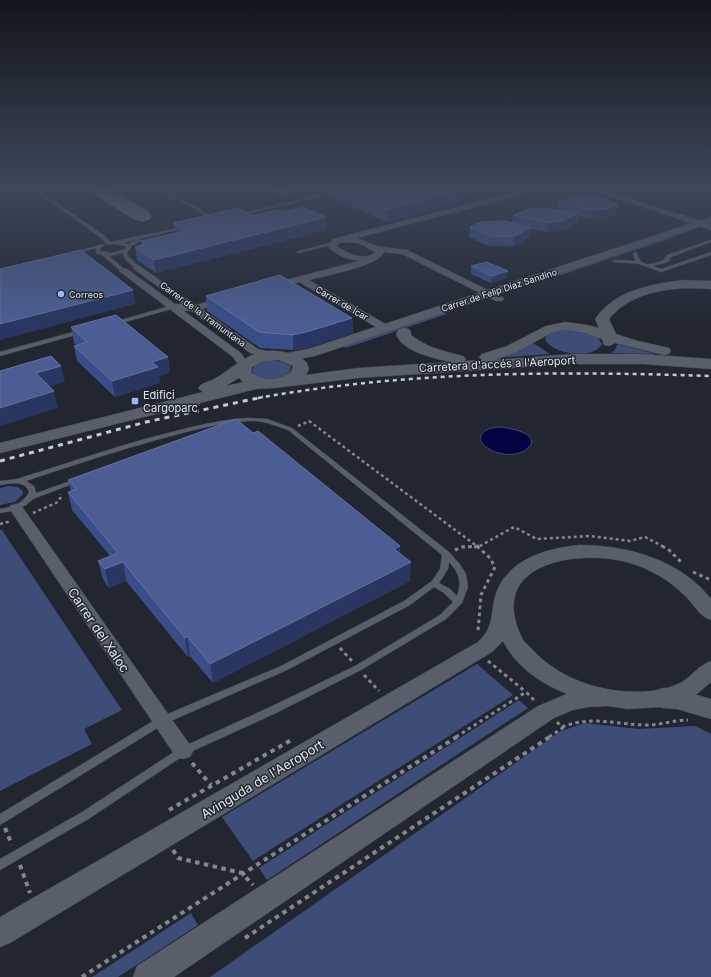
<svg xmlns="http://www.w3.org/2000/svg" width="711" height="977" viewBox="0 0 711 977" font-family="Inter,sans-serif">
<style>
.green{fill:#3d4d78}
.water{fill:#030341;stroke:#464775}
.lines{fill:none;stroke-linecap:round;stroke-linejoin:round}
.taxiway{fill:#737880;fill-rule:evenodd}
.service-casing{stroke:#3f434c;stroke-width:1}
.minor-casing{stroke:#3f434c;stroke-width:1}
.tertiary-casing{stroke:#3f434c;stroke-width:1}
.secondary-casing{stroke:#3f434c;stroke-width:1}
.path-far2{stroke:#838790;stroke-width:2.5;stroke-dasharray:3 3;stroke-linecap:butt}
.path-far1{stroke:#838790;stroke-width:3;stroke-dasharray:3.5 3.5;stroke-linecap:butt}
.path{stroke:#838790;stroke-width:4;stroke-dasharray:4.5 4.5;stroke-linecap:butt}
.service{fill:#585e6a;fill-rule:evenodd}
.minor{fill:#585e6a;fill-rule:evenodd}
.tertiary{fill:#585e6a;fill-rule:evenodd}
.secondary{fill:#585e6a;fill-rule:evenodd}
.rail-far1{stroke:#c5c9d0;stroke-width:2.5;stroke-dasharray:4 4;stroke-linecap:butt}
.rail{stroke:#c5c9d0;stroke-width:3;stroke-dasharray:5 5;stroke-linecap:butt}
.wall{fill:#394d89}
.shaded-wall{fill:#283661}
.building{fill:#4b5d93;stroke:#6372a1}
.poi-dot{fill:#99b5fd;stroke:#212631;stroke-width:1.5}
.labels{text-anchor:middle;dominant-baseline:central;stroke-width:3;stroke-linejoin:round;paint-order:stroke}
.far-street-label{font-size:9px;fill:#e2e6ed;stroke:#212631}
.far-poi-label{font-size:9px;fill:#e2e6ed;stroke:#212631;text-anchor:start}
.street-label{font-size:11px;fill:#e2e6ed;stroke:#212631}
.poi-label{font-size:11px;fill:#e2e6ed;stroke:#212631;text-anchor:start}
.near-street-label{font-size:13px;fill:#e2e6ed;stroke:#212631}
</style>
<rect width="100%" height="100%" fill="#212631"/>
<path class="green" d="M672,236l3,1 -141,47 -3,-1z
M443,312l4,2 -101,34 -4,-2z
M558,329h17l22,7 5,8c-8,16 -50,11 -57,-5l2,-4z
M533,343l17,11 -57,4z
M617,344l39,10 -44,-1 4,-5z
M274,360l7,1 10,5 -1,6c-10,8 -28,11 -38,0 1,-10 13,-12 22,-12z
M8,486l10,1 5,4v3l-8,8 -15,3v-17z
M0,530h2l120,180 -38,19 8,15 -92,47z
M477,664l36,31 -260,166 -31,-44z
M519,700l9,8 -261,172 -8,-12z
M585,723l53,6 57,-3 16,8v243h-501l351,-246z
M191,913l7,12 -80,52h-26z"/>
<path class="water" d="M498,427c8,0 45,6 30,21 -12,12 -43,6 -48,-9 2,-9 10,-11 18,-12z"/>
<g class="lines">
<path class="taxiway" d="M85,187h23l41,25 3,4 -3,4 -7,2 -7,-2 -47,-29z
M266,187h24l3,3 -3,4c-9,2 -18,1 -24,-7z"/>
<defs>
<path id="service" d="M30,187h4l71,49 5,6 73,-15 2,1 -63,15 6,1 10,-5 4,1 -10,6 -5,7 2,4 11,10v2h-4l-11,-10 -2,-6 -14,3 17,15 -4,1 -20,-17 -6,-2v-5l-22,6 -2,-1 31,-9 2,1 -5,3v3l12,2 13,-4 1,-2 -1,-1 -10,-2 -8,1 -6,-7z
M155,187h4l60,33 -3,1z
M341,190l2,1 -1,1 -104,24 -2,-1z
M711,240v2l-40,15 -3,5 -15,4 8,3 50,-17v3l-50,17 -22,-8 -25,-2 -2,-1 2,-1 22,1 -2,-3 -1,-5 2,-1 2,1c4,16 16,11 27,7l3,-5z
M333,242h2v2l-37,9 -2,-1z
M173,305l2,1v2l-61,17 -3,-2z
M81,330l2,1v2l-83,23v-4z
M249,418l18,1 25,9 157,124 10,11 7,11 2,13 -6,16 -16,16 -85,51 -87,44 -88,40 -96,64 -90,52v-11l82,-47 98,-64 88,-40 87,-42 85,-51 13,-13 -9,-9 -10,-6 -24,18 -123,65 -123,54 -164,101v-11l158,-96 123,-52 123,-65 28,-20 8,-12 2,-14 -154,-125c-11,-4 -21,-8 -32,-9 -22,-1 -45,5 -66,10 -56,14 -110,32 -164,50l8,5 2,7 40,-14h4l1,1 -1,1 -47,18 -7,6 -9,5 -17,3v-4c12,-2 24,-6 29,-17 -4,-12 -18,-9 -29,-7v-4l17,-2c55,-17 108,-36 163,-49 23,-6 46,-11 69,-12zM449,562c10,11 13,19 8,34l-7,-7 -11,-6 9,-14z"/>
<path id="minor" d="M534,187h11l-1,2 -187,49 20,8 30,4 95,47 2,2 -2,2h-6l-94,-47 -18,-2c-4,14 -61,24 -75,28l80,46 1,2 -1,2h-8l-82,-48 -26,7 -5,-3 2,-2 89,-23c-12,-2 -24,-6 -31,-15l5,-7zM347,242l11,1 17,9c-10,10 -29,1 -38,-6l2,-3z
M583,187h10l118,37v6z
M138,265l58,40 28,-8 4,1 1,2 -1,2 -26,7 56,40 17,4 2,2 -6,3 -21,-5 -59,-42h-7l57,42 9,13 -2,2h-8l-7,-11 -114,-86 5,-3 3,1 48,35h7l-47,-34 -2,-2 2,-2z
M16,504l5,1 169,240 3,6 -3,6 -7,2 -7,-2 -167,-249 2,-3z"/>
<path id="tertiary" d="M711,217v6l-396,133 -28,5 -5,-1 -2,-3 2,-3 26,-5z
M580,545c47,0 101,15 131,54v21c-12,-3 -18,-18 -28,-26 -17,-17 -42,-30 -66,-34 -52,-9 -129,8 -95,78 2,4 7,8 10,11 30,34 83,48 127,41 7,-1 17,-5 23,-8 11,-7 17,-17 29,-21v21l-14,12 -36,13 -33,2 -20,-3 -20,1 -15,3 -19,8 -380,259h-41l4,-11 401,-260 29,-12c-26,-10 -52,-28 -64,-53l-11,11 -482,291 -10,4v-30l478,-275c16,-15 12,-26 17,-45 10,-37 51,-49 85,-52z"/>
<path id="secondary" d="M684,280l27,1v8c-35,-3 -79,1 -102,30l7,15 22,7 31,7 2,3 -2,3 -5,1 -49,-12 -6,3 -5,-1 -2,-6 -17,-6 -20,-3 -14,3 -34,19 -22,8 78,-6h69l69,5v10l-69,-5h-69l-215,14 -84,10 -18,1 -256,64v-10l203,-51 -5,-4c4,-6 12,-6 18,-10 27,-17 41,-35 76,-24 8,2 15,6 17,15l-3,6 52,-7 93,-6c-16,-3 -50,-11 -55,-28l3,-5 5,-1 5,1 2,3v3c16,13 33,16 52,21l3,3 -2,2 18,-1 -3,-3 3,-3 25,-8 39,-20 19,-4 22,3 12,3 -4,-9c20,-29 56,-35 89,-39zM279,360l14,6 -2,6c-11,8 -29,10 -40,0l1,-5 12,-6zM239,378l4,4 -17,4z
M663,688l14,1 34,10v20l-34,-10 -14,-1 -9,-3 -4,-7 4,-7z"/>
</defs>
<use href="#service" class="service-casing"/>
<use href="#minor" class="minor-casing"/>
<use href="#tertiary" class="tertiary-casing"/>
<use href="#secondary" class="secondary-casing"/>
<path class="path-far2" d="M298,426l11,-5 169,126
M33,513l25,-11 3,-5 -1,-3
M0,524l11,-3
M462,547h16l36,-20 23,12 53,-3 40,5 15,-4 19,10"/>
<path class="path-far1" d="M477,546l13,12 5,9 -14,28 -3,36
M662,546l7,4 14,14
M455,550l7,-3 18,-1
M693,572l18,8
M340,648l12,13
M488,661l38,31
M364,675l15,16
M557,722l5,5c31,-12 55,-2 86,-2 13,0 26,-5 40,-5
M456,737l70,-45 9,9
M549,737l15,-10"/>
<path class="path" d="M192,763l19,22
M169,810l124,-71
M5,828l7,17
M173,850l5,8 64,15 11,12
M20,865l10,28
M245,938l306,-202
M82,977l376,-241"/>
<use href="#service" class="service"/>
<use href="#minor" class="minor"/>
<use href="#tertiary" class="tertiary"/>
<use href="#secondary" class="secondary"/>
<path class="rail-far1" d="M258,398c149,-27 302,-27 453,-22"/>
<path class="rail" d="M0,461l146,-39 117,-25"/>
</g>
<path class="wall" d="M333,187h160l-31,8 -1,7 -74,20 -54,-24z
M558,203l59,11 -12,4 -13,1 -14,-3 -1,7 -13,7 -17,2 -17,-3 -1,9 -16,8h-24l-20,-9 1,-10 42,-4 1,-8 45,-5z
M280,212l46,18 -170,43 -19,-13 -2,-13 6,-2v-4l34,-8 -2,-10 79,-7z
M471,266l36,12 -16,5 -20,-9z
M206,296l146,22 1,15 -46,15 -14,2 -33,-2 -53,-37z
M71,327l97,30 2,15 -11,4 1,7 -45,14 -38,-36 -3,-15 3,-1 -3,-2z
M253,433l147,113v7l10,28 -197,102 -23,-27 -2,1 -62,-76 -17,7 -6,-9 -5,-18 12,-5 -38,-46 -4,-18 3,-1 -3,-11z"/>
<path class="shaded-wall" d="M451,187h42l-31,8 -1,7 -74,20v-13z
M618,205l-1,9 -12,4 -13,1 1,-9z
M578,213l-1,10 -13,7 -17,2 1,-9z
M326,217v13l-170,43 -2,-13z
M530,228l-1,10 -16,8 1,-10z
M508,271l-1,7 -16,5 1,-7z
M133,290l3,14 -136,36v-16z
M352,318l1,15 -46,15 -14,2v-15z
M168,357l2,15 -11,4 1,7 -45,14 -3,-16 40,-19z
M61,366l4,16 -25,7 -4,-16z
M54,391l4,17 -58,18v-18z
M400,546l-1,18 -5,-15z
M123,562l3,19 -17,7 -4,-19z
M411,562l-1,19 -197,102 -3,-19z
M187,636l3,20 -2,1 -3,-19z"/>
<path class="building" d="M334,187h119l9,3 -75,19z
M588,195l16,3 14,7 -12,4 -13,1 -35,-7 16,-6z
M303,207l23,10 -172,43 -19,-13 10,-3 -4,-3 45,-10 -13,-8 65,-15 14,8 25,-6 3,2z
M541,208l37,5 -13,7 -17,3 -35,-8 17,-6z
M495,221h11l24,7 -16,8h-24l-20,-9 12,-5z
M81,250l52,40 -133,34v-55z
M487,262l21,9 -16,5 -21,-10z
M280,275l72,43 -46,14 -13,3 -34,-3 -53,-36z
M116,315l52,42 -16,5 6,5 -46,14 -38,-35 13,-4 -16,-15z
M51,356l10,10 -25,7 18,18 -54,17v-37z
M236,419l17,14 5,-2 142,115 -6,3 17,13 -201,102 -23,-28 -2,2 -62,-76 -18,7 -7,-8 20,-8 -50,-61 8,-3 -8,-9z"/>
<linearGradient id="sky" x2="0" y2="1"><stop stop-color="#12151b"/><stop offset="0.58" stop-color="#3d475a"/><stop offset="1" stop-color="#3d475a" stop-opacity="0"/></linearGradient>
<rect width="711" height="323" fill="url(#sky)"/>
<g class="poi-dot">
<circle cx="61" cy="294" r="4"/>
<rect x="131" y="397" width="8" height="8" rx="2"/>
</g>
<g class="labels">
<g class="far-street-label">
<text transform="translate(499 290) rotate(-18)">Carrer de Felip Díaz Sandino</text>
<text transform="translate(342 303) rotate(30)">Carrer de Ícar</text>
<text transform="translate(203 314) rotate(36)">Carrer de la Tramuntana</text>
</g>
<g class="far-poi-label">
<text x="69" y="294">Correos</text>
</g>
<g class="street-label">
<text transform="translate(497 364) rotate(-3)">Carretera d'accés a l'Aeroport</text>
</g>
<g class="poi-label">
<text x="143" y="395">Edifici<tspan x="143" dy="13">Cargoparc</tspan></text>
</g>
<g class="near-street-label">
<text transform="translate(99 630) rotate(56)">Carrer del Xaloc</text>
<text transform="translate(262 779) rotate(-31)">Avinguda de l'Aeroport</text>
</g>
</g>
</svg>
